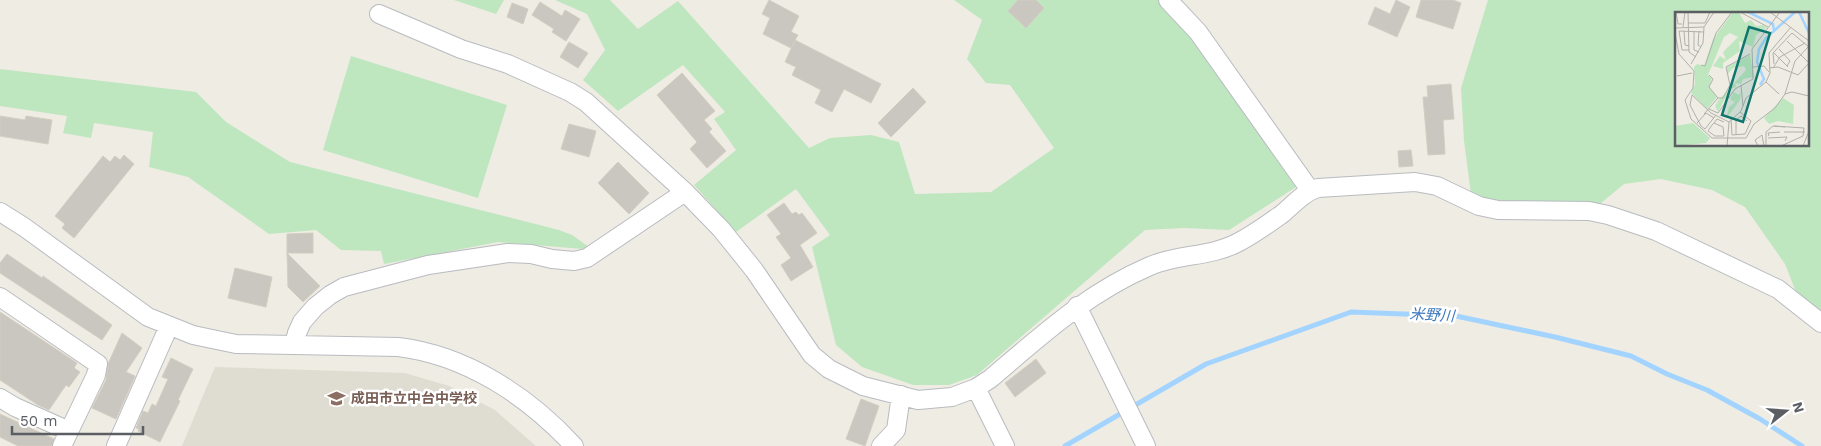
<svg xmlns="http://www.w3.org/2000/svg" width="1821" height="446" viewBox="0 0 1821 446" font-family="'Work Sans','Noto Sans JP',sans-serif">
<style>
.education{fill:#dfdcd1}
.green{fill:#bee7c0;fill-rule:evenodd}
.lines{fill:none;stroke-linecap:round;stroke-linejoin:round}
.stream{stroke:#a3d4ff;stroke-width:5}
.building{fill:#cac6c0;stroke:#d4cec1}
.minor-casing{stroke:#b8bbc0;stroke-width:20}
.minor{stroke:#fff;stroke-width:18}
.labels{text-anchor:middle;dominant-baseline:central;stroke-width:5;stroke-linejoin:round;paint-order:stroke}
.education-label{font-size:14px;font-weight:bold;fill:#785e54;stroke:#fff;text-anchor:start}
.water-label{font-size:15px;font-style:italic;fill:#3d78bf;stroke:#fff}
.inset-river{fill:none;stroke:#a3d4ff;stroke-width:2.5}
.inset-road{fill:none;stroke:#b0b0ac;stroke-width:1}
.view{fill:#0f766e;fill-opacity:0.15;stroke:#0f766e;stroke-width:2.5}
.inset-edge{fill:none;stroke:#5b5f64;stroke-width:2.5}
</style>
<rect width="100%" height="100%" fill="#efece3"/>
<path class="education" d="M215,367l190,6 44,13 46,24 41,36h-354z"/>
<path class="green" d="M454,0h50l-8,14z
M555,0h55l28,29 40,-28 131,147 21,-10 41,-3 28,7 16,52 76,-2 63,-44 -44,-63 -24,-2 -19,-24 15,-39 -28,-20h206l31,34 105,153 -67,43 -45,-2 -39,2 -168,145 -28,10h-36l-51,-18 -26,-22 -24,-98 18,-12 -34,-46 -60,43 -42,-47 42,-35 -22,-31 11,-7 -42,-47 -65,46 -35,-31 22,-30 -18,-36z
M1488,0h333v322l-25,-30 -11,-28 -40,-57 -33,-17 -51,-11 -37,5 -30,25 -103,-6 -20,-9 -7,-53 -3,-53zM1676,14h131v131h-131z
M351,56l156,49 -29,93 -155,-48z
M0,69l196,23 30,30 64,40 269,68 13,5 17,12 -6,2 -85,-7 -114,22 -3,-13 -40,-1 -25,-20 -47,4 -81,-57 -39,-10 4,-35 -59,-9 -3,15 -28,-5 4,-17 -67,-10z"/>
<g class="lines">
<path class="stream" d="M1065,446l141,-82 145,-52 105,4 99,21 76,19 36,18 40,16 53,29 42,27"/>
</g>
<path class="building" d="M769,0l30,16 -8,16 7,3 -3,5 86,44 -10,19 -27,-14 -12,23 -17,-9 6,-13 -29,-15 4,-8 -11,-5 10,-22 -4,8 -28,-14 7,-16 -8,-4z
M1018,0h18l8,8 -18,20 -18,-17z
M1396,0l14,7 -13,30 -29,-13 7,-17 15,7z
M1421,0h32l8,3 -8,26 -37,-12z
M540,2l22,14 3,-6 15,9 -14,22 -14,-9 2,-3 -22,-14z
M512,3l16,6 -5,15 -16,-7z
M569,42l19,11 -10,15 -18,-11z
M682,73l33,38 -11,9 8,9 -3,3 17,19 -19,17 -17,-19 7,-7 -40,-47z
M1451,84l3,35 -11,1 2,34 -17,1 -5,-58h5l-1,-11z
M913,88l13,14 -35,35 -13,-14z
M0,116l25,4 1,-4 26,4 -4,24 -48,-8z
M569,124l27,7 -7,26 -28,-8z
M1411,150l2,16 -14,1 -1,-16z
M124,155l10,9 -60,74 -12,-10 3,-4 -10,-8 48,-60 7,6 5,-6 5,4z
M618,162l31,31 -20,21 -31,-31z
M784,203l8,11 4,-2 3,3 3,-2 15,20 -17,12 13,22 -22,14 -10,-16 10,-7 -15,-21 5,-3 -14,-19z
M313,233v20h-26v-19z
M287,253l33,33 -17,16 -15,-15z
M7,254l35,24 1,-2 69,49 -10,15 -102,-67v-10z
M235,268l37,9 -6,30 -38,-9z
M0,312l77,51 -3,5 6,4 -11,15 -3,-2 -17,25 -11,-5 -38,-25z
M122,333l20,15 -16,24 9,4 -19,43 -24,-11 14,-28 2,-16z
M171,358l22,11 -15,31 2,1 -20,41 -22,-11 1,-2 -3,-1 7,-17 5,2 4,-9 4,2 12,-27 -6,-2z
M1036,359l10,14 -31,24 -10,-14z
M861,399l18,7 -14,40 -19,-7z
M0,414l54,25 -2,7h-34l-18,-9z"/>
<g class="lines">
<defs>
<path id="minor" d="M1168,0l30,32 112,158
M379,14l82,35 47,15 62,28 16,10 99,90 36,37 33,41 58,85 17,14 34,17 55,14 34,-3 24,-9 14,-9c52,-44 97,-86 160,-113 28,-12 60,-9 87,-23 16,-8 31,-19 45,-29 12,-10 22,-22 36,-26l97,-6 22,4 42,20 19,4 91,1 19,4 48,16 122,58 43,34
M0,212l24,15 124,90 45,18 43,9 162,3c68,8 130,49 176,99
M0,297l98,67 -2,11 -34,71
M1077,306l69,140
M294,345l3,-12 5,-11 13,-15 15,-12 14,-8 84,-22 80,-12 23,1 21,5 22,2 13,-3 98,-66
M976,388l29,58
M0,398l15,9 54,24
M116,446l53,-120
M881,446l15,-16 5,-35"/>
</defs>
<use href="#minor" class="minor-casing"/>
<use href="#minor" class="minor"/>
</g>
<defs>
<symbol id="school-bare" viewBox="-9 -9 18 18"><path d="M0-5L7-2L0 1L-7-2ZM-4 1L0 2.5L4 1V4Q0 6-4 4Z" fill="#8d6e63" stroke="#fff" stroke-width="2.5" paint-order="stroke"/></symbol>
</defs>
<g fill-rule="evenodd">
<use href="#school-bare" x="324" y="386" width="25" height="25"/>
</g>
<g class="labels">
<g class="education-label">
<text x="351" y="398">成田市立中台中学校</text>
</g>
<g class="water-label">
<text transform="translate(1432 315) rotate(3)">米野川</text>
</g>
</g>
<g transform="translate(1675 12)">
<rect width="134" height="134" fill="#efece3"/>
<path d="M58,0h6l6,11 6,-3 5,6 7,-1 4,3 -11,7 -3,12 -14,-6 1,10 -17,12v6l-10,-3 7,-10 6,4 -3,-8 15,-15 -8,-4 -6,4 -16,38 4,3 -3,9 8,10 -10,12 -16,-16 4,-9 -1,-17 3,-3 7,2 9,-27zM75,43l4,22 -11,2 -2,5 -6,-1 1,4 -6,2 -12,23 -3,-6 3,-5 28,-31 -2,-4 -11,2 -6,7v-8zM66,79l-1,9 -14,19 3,-12 5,-4 3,-5 -3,4 -4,-3 4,-7 5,3zM108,86l11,7 -1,19 -15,-3 -9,3 -5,-6zM18,111l17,15 -4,5 -31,3v-20z" fill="#bee7c0"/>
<path class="inset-river" d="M73,0l25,12 1,6M124,0l10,21M85,73l4,-6 -7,-17 2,-13 7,-11 29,-26"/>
<path class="inset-road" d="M1,0l2,12h4M13,0l1,40 7,5M65,0l28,15M95,0l39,29M13,11h17l5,-11M8,15l2,-15M0,16l29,-1 10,-15M9,19l1,14 4,1M19,19v19l5,2M24,19l-1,14 3,2M0,21l4,21 15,17 -1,17 -8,12 6,19 21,19h34l8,-14 21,-16 10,-14 7,-2 17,4M112,29l22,22M104,37l11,12 -3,5M14,38h-7l-3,-19 25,1M98,40l15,15M16,52l12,-21 1,-16M99,52l-1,-11 19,-20 17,14M26,53l4,1 11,-33 16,-21M78,55l11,-1 5,6M94,56l9,-1 20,8 11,-12M98,56l7,-11 25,-14M34,63l4,4 -4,8 9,11M2,64l15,-3M91,70l13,12M66,73l2,21M110,82l10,-33 14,-15M17,83l-2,10 11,21 4,3 11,-14M17,83l19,18 18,9M34,97l9,4 17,-24 18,-10 -1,-30 28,-37M29,102l14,-16h5l7,-13 -4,-18 24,-13M56,107l1,16 13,-1 6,-13 -11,-9M22,111l9,-10 8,5M39,111l9,4 1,9h-9l-7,-5 4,-6 2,-2 3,-4 7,3M99,114l30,2 -1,8M109,120h21M61,123v-15l5,-4 6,5M94,124l-1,-3 12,-1M93,126l19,-1 -2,4M29,134h21M52,134l2,-24 12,-11 5,-13 20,-16 4,-9 -1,-20 22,-26M83,134l-3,-6 7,-5 2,11M91,134v-14l7,-6 12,1M106,134l22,-10M128,134l6,-15"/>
<path class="view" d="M74,15l21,6 -27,89 -21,-7z"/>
<rect width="134" height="134" class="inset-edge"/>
</g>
<g transform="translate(1786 411) rotate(73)" stroke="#ffffff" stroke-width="4" paint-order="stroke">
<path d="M0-4L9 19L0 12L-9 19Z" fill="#5b5f64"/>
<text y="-8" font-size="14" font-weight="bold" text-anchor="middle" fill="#5b5f64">N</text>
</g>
<path d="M12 426v8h131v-8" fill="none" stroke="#5b5f64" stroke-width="2.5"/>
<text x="20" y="426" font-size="15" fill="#5b5f64" stroke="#ffffff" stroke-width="4" paint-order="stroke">50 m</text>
</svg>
